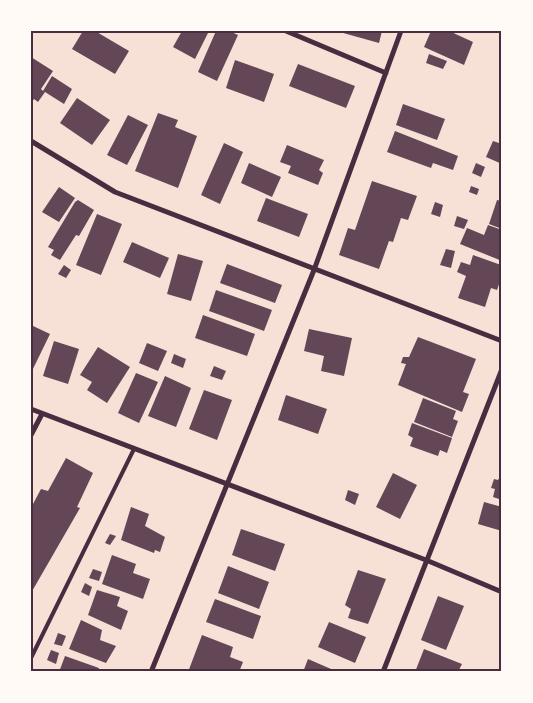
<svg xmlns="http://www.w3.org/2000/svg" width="533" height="703" viewBox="0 0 533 703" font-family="Raleway,sans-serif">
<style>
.building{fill:#644757}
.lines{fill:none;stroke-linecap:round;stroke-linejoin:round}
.service{stroke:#4a2c40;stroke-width:4}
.minor{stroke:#4a2c40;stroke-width:5}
.neatline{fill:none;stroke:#4a2c40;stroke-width:2}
</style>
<rect width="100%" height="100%" fill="#f7e1d7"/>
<path class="building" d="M83,31h12l34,20 -14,23 -43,-25z
M182,31h27l-14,28 -22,-12z
M216,31h13l9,4 -21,46 -19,-9z
M336,31h46l-3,12z
M431,31h18l24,11 -9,23 -40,-18z
M429,54l18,7 -4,8 -17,-6z
M31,57l22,14 -12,18 2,2 9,-15 20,13 -8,15 -19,-12 -7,10 -4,-3 -3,4z
M235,60l39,14 -10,28 -38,-14z
M298,64l57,22 -9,22 -57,-22z
M77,98l33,22 -18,25 -32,-22z
M403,104l42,15 -8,21 -41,-15z
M158,113l20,7 -3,7 22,9 -19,52 -43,-17z
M128,115l20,10 -21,40 -20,-10z
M395,131l63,25 -5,14 -20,-7 -2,5 -44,-16z
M493,141l9,3v20l-16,-7z
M224,143l19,9 -23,52 -19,-9z
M287,145l37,15 -5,10 4,3 -5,12 -30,-12 3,-7 -11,-4z
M249,163l32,14 -9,20 -31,-14z
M476,163l9,4 -4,10 -9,-4z
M372,181l45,15 -9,24 -7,-2 -8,24 -4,-1 -10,28 -40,-14 9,-27 7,2z
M471,186l8,3 -2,6 -8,-3z
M59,187l16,11 -16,24 -17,-10z
M266,198l42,16 -9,23 -42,-16z
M78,200l16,10 -15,26 -3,-1 -16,25 -9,-5 3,-5 -6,-3 27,-45z
M497,200l5,1v28l-13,-5z
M435,202l8,3 -3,12 -9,-3z
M97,214l25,10 -21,51 -25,-10z
M457,216l11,4 -4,9 -10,-3z
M488,225l14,5v31l-42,-17 7,-16 17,7z
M132,242l37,16 -9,20 -37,-16z
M446,249l9,2 -4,17 -11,-3z
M178,254l25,7 -12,40 -24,-7z
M473,255l28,10 -1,6 2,5 -5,14 -6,-2 -6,19 -27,-9 8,-22 -9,-4 4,-10 9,3z
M227,264l55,21 -7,18 -55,-20z
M64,265l7,5 -5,8 -8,-4z
M216,290l56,20 -8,21 -55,-20z
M203,315l52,19 -8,22 -52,-18z
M31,325l19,9 -19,39z
M309,329l43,9 -8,38 -23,-5 3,-15 -20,-5z
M418,337l58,22 -13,33 6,2 -7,18 -64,-27 8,-21 -5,-1 2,-6h6z
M54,341l25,8 -11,35 -25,-8z
M147,343l20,8 -9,20 -19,-8z
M98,347l32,20 -23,36 -20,-13 5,-8 -12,-7z
M174,354l12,5 -3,9 -12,-5z
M214,366l12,5 -4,9 -12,-4z
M136,373l22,9 -19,41 -21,-10z
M165,376l26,12 -15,39 -28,-11z
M204,390l28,10 -15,40 -28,-11z
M286,395l41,14 -9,25 -40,-14z
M423,398l33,13 -3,8 5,2 -6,16 -38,-15z
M412,423l40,15 -5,15 -7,-3 -2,6 -28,-10 3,-8 -5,-3z
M66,458l27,15 -16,34 3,1 -49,85v-90l2,1 8,-15 7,2z
M393,473l24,12 -17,34 -24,-12z
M502,473v27l-9,-3 2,-8 -4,-1 3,-9 4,1z
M348,490l11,4 -4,11 -10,-5z
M484,502l18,5v24l-24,-7z
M131,507l18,7 -4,12 20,11 -5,15 -5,-2 -1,3 -33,-13z
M241,529l44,15 -10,27 -43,-16z
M110,534l6,2 -6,9 -5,-2z
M112,555l24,9 -3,9 17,6 -7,20 -41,-15z
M228,566l41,16 -10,27 -41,-16z
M93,569l9,3 -3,9 -10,-3z
M358,570l28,9 -18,45 -20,-6 3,-9 -6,-4z
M85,583l7,4 -3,9 -8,-4z
M97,590l23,7 -3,9 11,5 -7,19 -33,-15z
M438,596l26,10 -18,44 -25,-10z
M215,599l46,17 -8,23 -47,-17z
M81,620l21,10 -2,10 16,6 -10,17 -37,-14z
M329,622l37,15 -11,26 -37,-16z
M58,633l8,3 -4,10 -8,-2z
M202,635l31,12 -3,10 13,5 -4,10h-51z
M424,649l38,15 -4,8h-43z
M51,650l8,3 -3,11 -9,-4z
M65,656l34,12 -1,4h-39z
M308,659l30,13h-35z"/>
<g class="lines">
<path class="service" d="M31,658l103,-209"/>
<path class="minor" d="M286,31l100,42
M31,141l84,51 387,149
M31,409l395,151 76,32
M31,435l11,-21
M151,672l163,-402 87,-239
M383,672l119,-303"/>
</g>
<rect width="533" height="703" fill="none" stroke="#fffaf5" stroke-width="65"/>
<rect x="32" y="32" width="468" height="638" class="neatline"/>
</svg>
